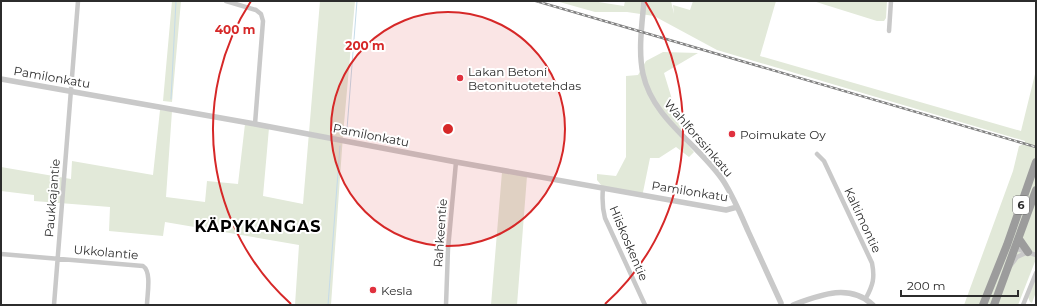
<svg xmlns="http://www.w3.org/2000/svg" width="1037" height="306" viewBox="0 0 1037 306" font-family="Montserrat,sans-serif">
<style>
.green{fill:#e2e9d9}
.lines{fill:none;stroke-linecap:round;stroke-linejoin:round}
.stream{stroke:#c5dbe9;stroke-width:1}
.minor{stroke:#c9c9c9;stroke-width:4.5}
.tertiary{stroke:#c9c9c9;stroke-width:5.5}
.trunk{stroke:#9c9c9c;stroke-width:8}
.rail-casing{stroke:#818181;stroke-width:2.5}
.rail{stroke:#fff;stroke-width:1;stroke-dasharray:3;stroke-linecap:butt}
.ring{fill:none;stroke:#d62828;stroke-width:2}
.poi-dot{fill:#e0313e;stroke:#fff;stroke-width:1.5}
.labels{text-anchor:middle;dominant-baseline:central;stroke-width:4;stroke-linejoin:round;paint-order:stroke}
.shield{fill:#fff;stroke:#6b6b6b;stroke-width:1}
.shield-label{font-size:11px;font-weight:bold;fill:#2c2c2c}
.poi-label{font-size:12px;fill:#2c2c2c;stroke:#fff;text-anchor:start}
.street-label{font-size:12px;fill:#2c2c2c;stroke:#fff}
.district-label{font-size:16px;font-weight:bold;letter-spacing:1px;fill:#000;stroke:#fff}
.centre{fill:#d62828;stroke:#fff;stroke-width:2}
.ring-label{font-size:12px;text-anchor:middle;font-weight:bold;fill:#d62828;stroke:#fff;stroke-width:4;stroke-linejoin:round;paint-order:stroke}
</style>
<rect width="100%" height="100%" fill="#fff"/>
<path class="green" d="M172,1h9l-9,101 -9,-1z
M320,1h35l-12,134 -12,170h-36l4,-60 -134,-23 -2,14 -54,-5 1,-24 -76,-6v-6l-33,-4v-24l70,12 1,-18 81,14 7,-65 12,1 -6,86 39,5 2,-21 31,3 7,-60 24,4 -6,68 40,8z
M556,1h36l32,5 1,-5h46l3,13 -1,-9 17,5 3,-9h83l-16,55 261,75 15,-61v76l-11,-3v-2l-308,-91 -63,-34 -27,-4h-32z
M813,1h74l-1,17 -2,3h-7z
M663,52l35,1 -34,20 21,69 9,10 -5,5 -13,-10 -17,11h-9l-8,39 -37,-7 -8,-10v-6l19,2 10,-19v-81l12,-1 8,-14z
M1024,144l12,4v111l-18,46h-54l49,-134 6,-25z
M502,172l25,4 -10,129h-26z
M1036,277v15l-4,11 -2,-1 -2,-5z"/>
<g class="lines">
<path class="stream" d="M171,99l5,-98
M340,132v-2l7,-1 10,-128
M328,305l12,-159"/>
<path class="minor" d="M226,1l30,9 5,4 2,7 -8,103
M889,31l2,-30
M817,154l7,7 48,102c3,15 1,22 -6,35
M603,188c-1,11 -1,19 2,30l40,87
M1014,248l22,7
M1,254l142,12c9,6 4,29 4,39
M1011,265l6,-8 11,-5
M54,305l24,-304
M446,305l2,-56 8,-87
M1023,305l13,-32"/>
<path class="tertiary" d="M644,1c-2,23 -6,50 -1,73 10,46 57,71 81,108 10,16 17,33 24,49 11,24 22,48 33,72
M1,79l254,45 201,38 270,48 11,-3
M793,305c27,-10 56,-22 80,0"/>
<path class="trunk" d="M1019,239l9,13
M983,305l24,-60 29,-83
M994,305l42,-115"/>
<defs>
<path id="rail" d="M536,1l500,146"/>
</defs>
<use href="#rail" class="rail-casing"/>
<use href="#rail" class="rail"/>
</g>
<circle cx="448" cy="129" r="117" fill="#d62828" fill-opacity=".12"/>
<g class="ring">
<circle cx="448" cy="129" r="117"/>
<path d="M291 304A235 235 0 0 1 251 1M645 1A235 235 0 0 1 605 304"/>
</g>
<g class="poi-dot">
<circle cx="460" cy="78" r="4"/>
<circle cx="732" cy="134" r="4"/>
<circle cx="373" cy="290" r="4"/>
</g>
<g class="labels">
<rect class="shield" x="1013" y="196" width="16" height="18" rx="3"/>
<g class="shield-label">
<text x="1021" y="205">6</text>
</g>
<g class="poi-label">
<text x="468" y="71">Lakan Betoni<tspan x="468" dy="14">Betonituotetehdas</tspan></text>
<text x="740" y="134">Poimukate Oy</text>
<text x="381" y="290">Kesla</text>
</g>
<g class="street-label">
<text transform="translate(52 77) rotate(10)">Pamilonkatu</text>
<text transform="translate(371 135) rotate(11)">Pamilonkatu</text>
<text transform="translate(699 138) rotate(49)">Wahlforssinkatu</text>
<text transform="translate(690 191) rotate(9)">Pamilonkatu</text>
<text transform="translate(52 198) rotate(-85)">Paukkajantie</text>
<text transform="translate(863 220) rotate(65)">Kaltimontie</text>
<text transform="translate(440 233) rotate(-86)">Rahkeentie</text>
<text transform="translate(629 243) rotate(67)">Hiiskoskentie</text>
<text transform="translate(106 252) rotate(5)">Ukkolantie</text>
</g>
<g class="district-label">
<text x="258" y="226">KÄPYKANGAS</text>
</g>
</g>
<circle cx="448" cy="129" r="6" class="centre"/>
<g class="ring-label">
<text x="235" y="34">400 m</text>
<text x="365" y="50">200 m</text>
</g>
<rect width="1037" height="306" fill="none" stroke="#2c2c2c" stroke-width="4"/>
<path d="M901 290v6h117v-6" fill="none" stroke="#2c2c2c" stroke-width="2"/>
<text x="907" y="290" font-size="12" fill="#2c2c2c" stroke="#ffffff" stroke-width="3" paint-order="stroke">200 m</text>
</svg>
